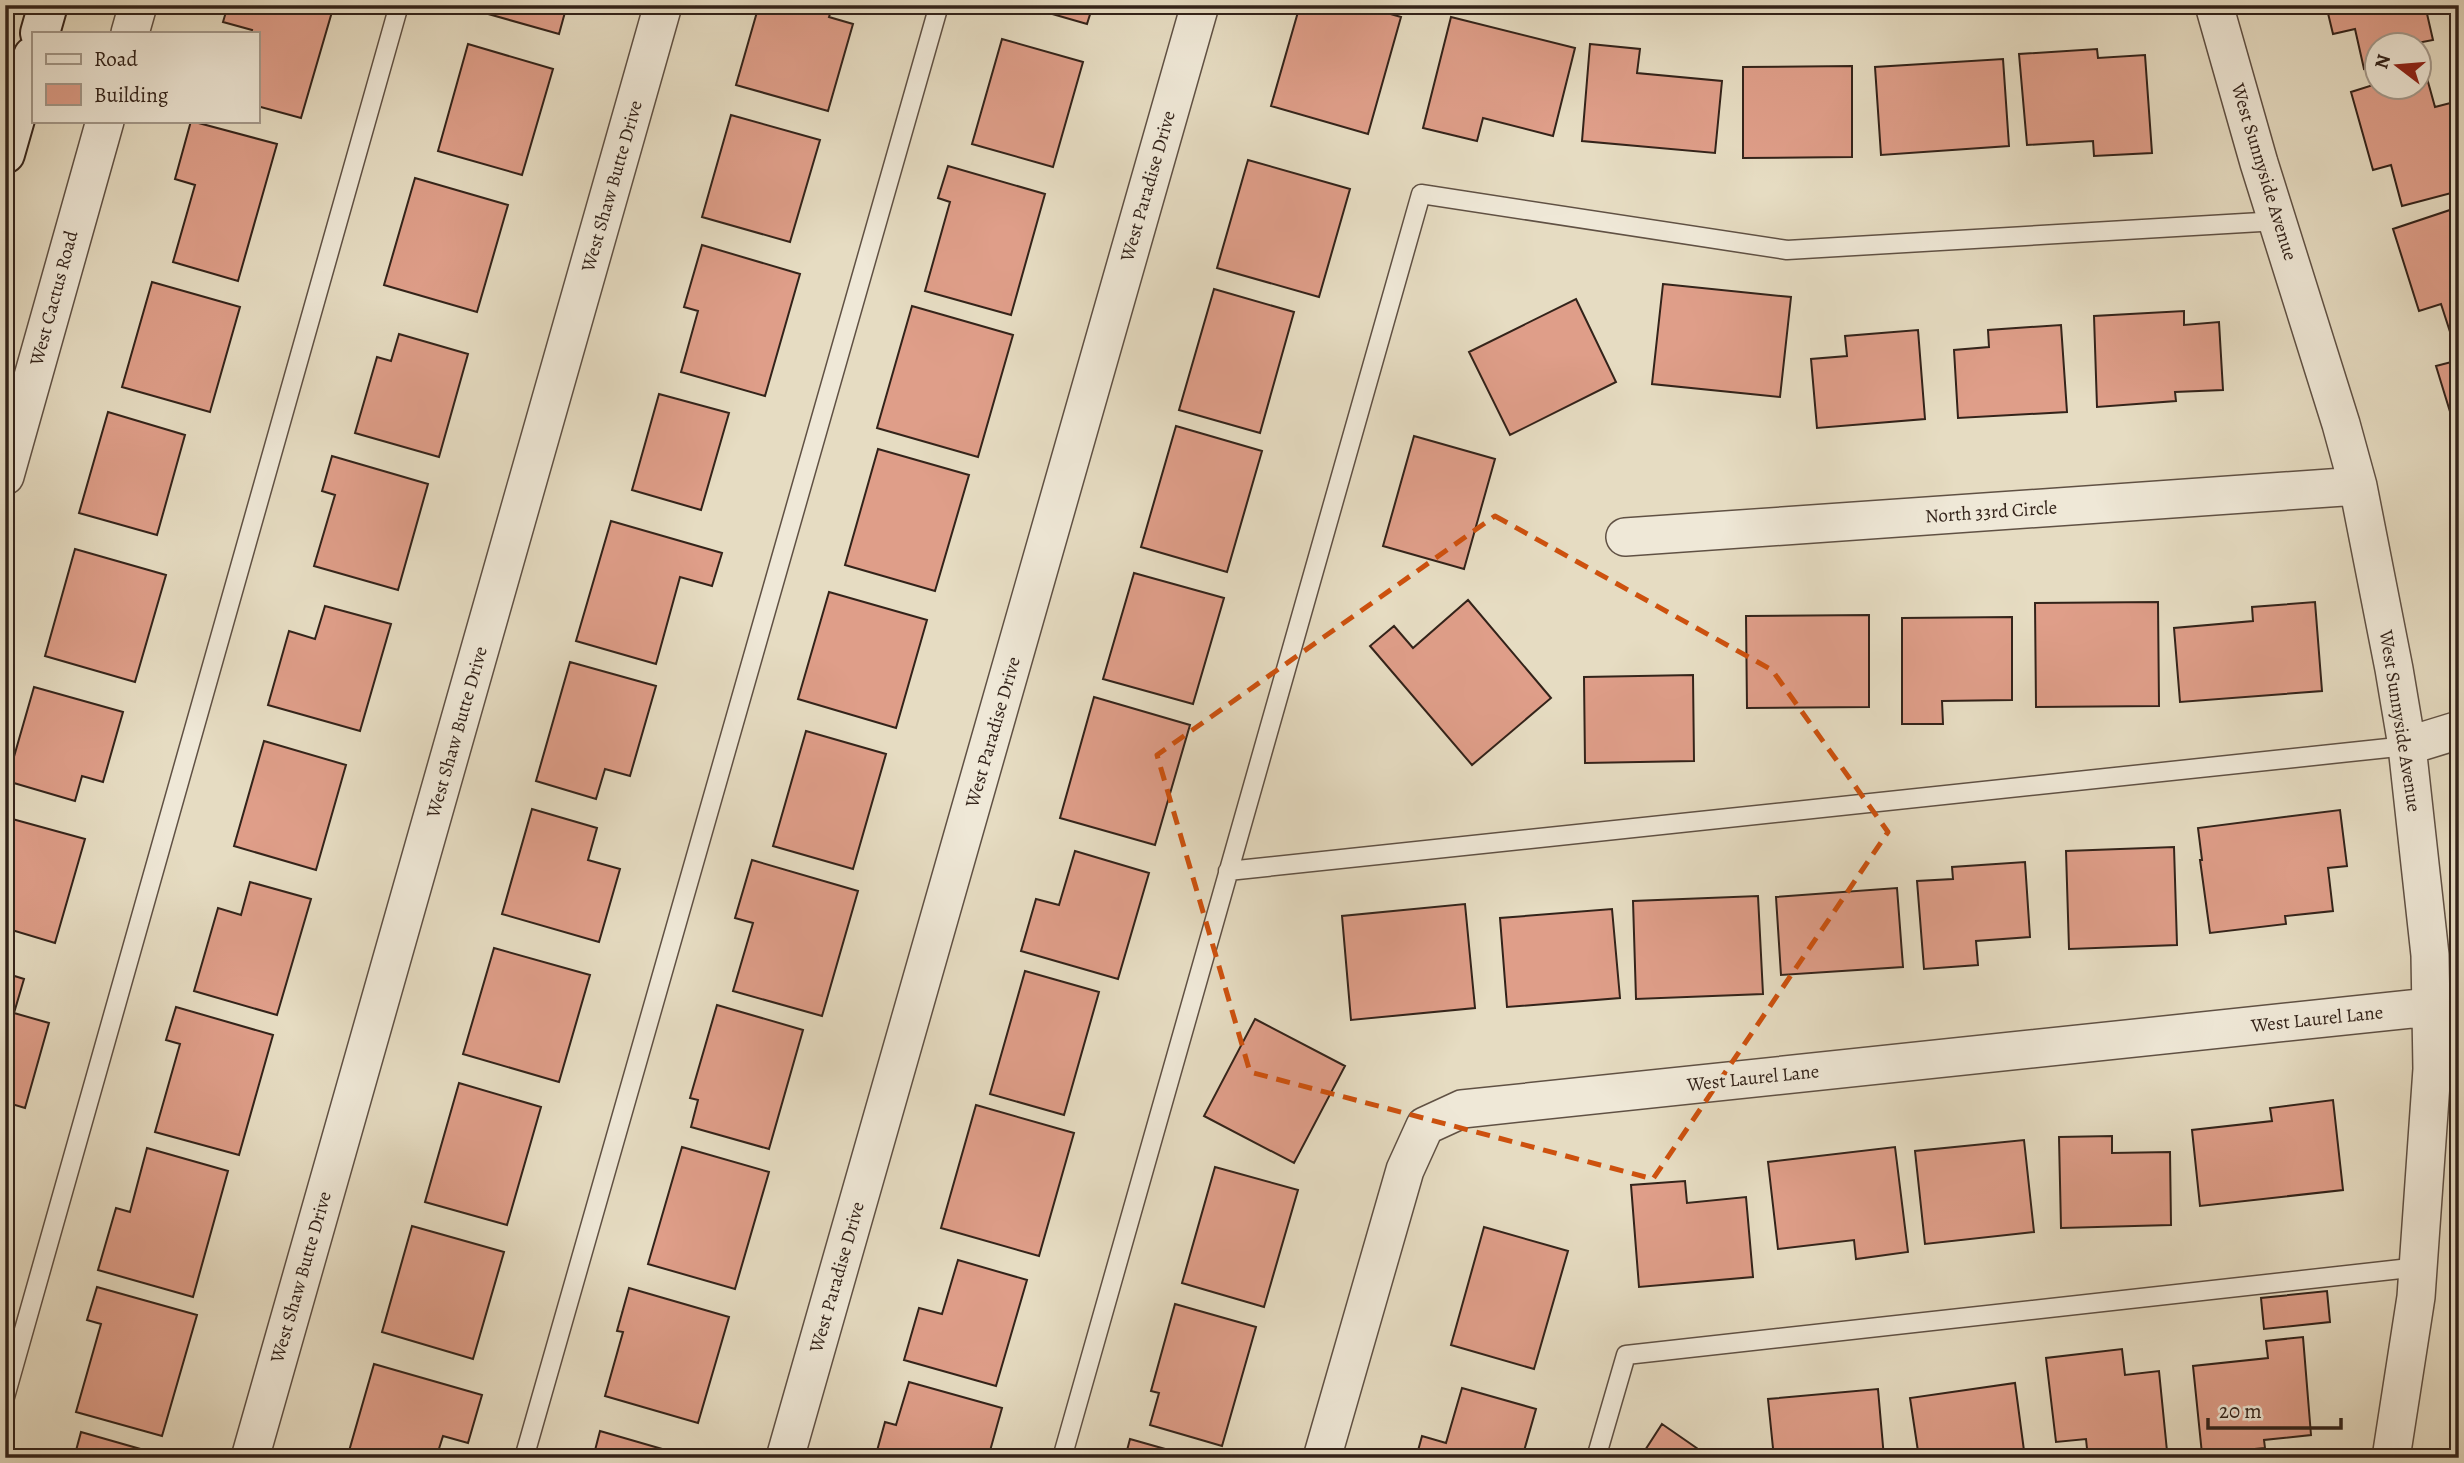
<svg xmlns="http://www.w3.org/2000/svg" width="2464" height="1463" viewBox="0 0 2464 1463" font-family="Alegreya,serif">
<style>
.building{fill:#df9e89;stroke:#33231a;stroke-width:2}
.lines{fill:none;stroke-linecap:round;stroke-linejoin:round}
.service-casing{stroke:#605144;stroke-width:21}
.minor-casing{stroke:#605144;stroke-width:40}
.secondary-casing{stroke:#33231a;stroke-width:42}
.service{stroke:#efe8d7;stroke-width:18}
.minor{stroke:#efe8d7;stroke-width:37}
.secondary{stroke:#efe8d7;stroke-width:38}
.marked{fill:none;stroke:#cd510e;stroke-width:5;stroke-dasharray:14 9;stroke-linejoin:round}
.labels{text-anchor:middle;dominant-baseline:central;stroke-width:6;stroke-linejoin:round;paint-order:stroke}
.street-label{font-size:19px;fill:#33231a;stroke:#efe8d7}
</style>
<rect width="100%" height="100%" fill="#e6dcc2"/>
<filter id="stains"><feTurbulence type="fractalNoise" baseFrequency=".00286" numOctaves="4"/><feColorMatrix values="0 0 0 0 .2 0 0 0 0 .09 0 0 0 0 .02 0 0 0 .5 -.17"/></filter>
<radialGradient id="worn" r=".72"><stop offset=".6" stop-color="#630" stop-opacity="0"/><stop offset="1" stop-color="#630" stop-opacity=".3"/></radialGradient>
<path class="building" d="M228,5h106l-33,113 -44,-12v-73h-6l1,-3 -29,-8z
M468,5h99l-8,29 -92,-26z
M759,5h74l-4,12 24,7 -25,87 -92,-26z
M1021,5h72l-6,19z
M1300,5h59l42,12 -33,117 -97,-28z
M2326,5h99l8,35 -16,3v3h-41v20l-12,3 -9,-40 -22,5z
M1451,17l124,31 -22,88 -70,-18 -6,23 -54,-13z
M1002,39l81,23 -30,105 -81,-23z
M468,44l85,25 -31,106 -84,-24z
M1590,44l50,5 -3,24 85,8 -7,72 -133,-12z
M2097,49l1,9 47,-3 7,98 -58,3 -1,-15 -66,4 -8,-91z
M2003,59l6,87 -128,9 -6,-88z
M1852,66v91l-109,1v-91z
M2425,71l10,36 23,-6 1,90 -57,15 -11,-41 -18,5 -22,-78 25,-8v4h42v-16z
M731,115l89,25 -30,102 -88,-25z
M191,121l86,23 -39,137 -65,-19 22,-77 -20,-6z
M1248,160l102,29 -31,108 -102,-29z
M948,166l97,28 -34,121 -86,-24 25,-89 -12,-4z
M415,178l93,27 -31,107 -93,-27z
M2459,207v129l-7,2 -11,-34 -22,7 -26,-82z
M702,245l98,29 -35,122 -84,-24 17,-61 -14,-4z
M152,282l88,25 -30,105 -88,-25z
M1663,284l128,13 -11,100 -128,-13z
M1214,289l80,23 -34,121 -81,-23z
M1576,299l40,83 -106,53 -41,-83z
M912,306l101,29 -35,122 -101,-29z
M2184,311v14l35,-3 4,68 -48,2 1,9 -79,6 -3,-91z
M2061,325l6,87 -109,6 -4,-68 35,-3 -1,-17z
M1918,330l7,89 -108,9 -6,-69 36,-3 -2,-20z
M399,334l69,20 -29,103 -84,-24 22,-76 14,4z
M2459,360v81l-23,-75z
M659,394l70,19 -28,97 -69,-20z
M108,412l77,23 -28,100 -78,-22z
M1176,426l86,25 -35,121 -86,-25z
M1414,436l81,23 -31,110 -81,-23z
M878,449l91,26 -34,116 -90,-26z
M332,456l96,28 -30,106 -84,-24 21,-71 -13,-4z
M611,521l111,32 -10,33 -32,-9 -24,87 -80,-23z
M75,549l91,26 -31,107 -90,-26z
M1134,573l90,25 -31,106 -90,-25z
M829,592l98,28 -31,108 -98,-29z
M1468,600l83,98 -79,67 -102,-119 24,-20 19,22z
M2158,602l1,104 -123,1 -1,-104z
M2315,602l7,89 -142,11 -6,-74 79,-7 -1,-14z
M325,606l66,18 -31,107 -92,-26 21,-74 26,8z
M1869,615v92l-122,1 -1,-92z
M2012,617v83l-70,1 1,23h-41v-106z
M570,662l86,24 -26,90 -25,-7 -9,30 -60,-18z
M1693,675l1,86 -109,2 -1,-86z
M34,687l89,25 -20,70 -21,-6 -7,25 -68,-20z
M1094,697l96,28 -35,120 -95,-27z
M806,731l80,23 -33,115 -80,-23z
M264,741l82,24 -30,105 -82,-24z
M532,809l65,19 -9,32 32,9 -21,73 -97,-28z
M2340,810l7,56 -19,2 5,43 -48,5 1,8 -76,9 -10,-73h2l-4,-32z
M5,817l80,22 -30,104 -50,-15z
M2174,847l3,98 -108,4 -3,-98z
M1075,851l74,22 -31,106 -97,-28 15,-52 23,6z
M752,860l106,31 -36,125 -89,-25 20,-68 -18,-5z
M2025,862l5,75 -54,4 2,24 -54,4 -7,-88 36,-2 -1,-12z
M250,882l61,17 -34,116 -83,-24 24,-83 23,7z
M1897,888l6,79 -122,8 -5,-78z
M1758,896l5,98 -127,5 -3,-98z
M1465,904l10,104 -124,12 -9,-104z
M1612,909l8,89 -113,9 -7,-89z
M494,948l96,27 -31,107 -96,-28z
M1025,971l74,21 -35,123 -74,-21z
M5,973l19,6 -10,34 35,10 -24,85 -20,-6z
M717,1005l86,25 -34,119 -78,-22 7,-27 -8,-2z
M176,1007l97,28 -34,120 -84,-23 25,-88 -14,-4z
M1255,1019l90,47 -51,97 -90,-47z
M459,1083l82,24 -34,118 -82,-23z
M2333,1100l10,90 -143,16 -8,-76 80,-9 -2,-13z
M976,1105l98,28 -35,123 -98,-28z
M2112,1136v17l58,-1 1,73 -110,3 -2,-91z
M2024,1140l10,92 -109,12 -10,-93z
M682,1147l87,25 -34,117 -87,-25z
M1895,1147l13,105 -52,7 -2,-19 -76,9 -10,-87z
M147,1148l81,23 -35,126 -95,-27 18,-62 14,4z
M1215,1167l83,23 -34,117 -82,-24z
M1685,1181l2,22 59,-6 7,80 -114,10 -8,-102z
M412,1226l92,26 -31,107 -91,-27z
M1484,1227l84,24 -34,118 -83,-24z
M958,1260l69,20 -31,106 -92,-26 15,-52 23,6z
M97,1287l100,28 -35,121 -86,-24 25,-88 -14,-4z
M629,1288l100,29 -31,106 -93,-27 18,-64 -6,-1z
M2327,1291l3,31 -66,7 -3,-31z
M1175,1304l81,23 -34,119 -72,-21 9,-32 -8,-2z
M2303,1337l8,98 -47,5 1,8 -63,6 -9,-88 75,-8 -2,-17z
M2122,1349l3,26 34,-4 8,80 -79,7 -2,-19 -30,3 -10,-84z
M374,1364l108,31 -14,48 -25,-7 -7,22h-89z
M909,1382l93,26 -14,50h-113l10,-36 11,3z
M2015,1383l10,75h-106l-9,-60z
M1462,1388l74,21 -14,49h-106l6,-22 24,7z
M1878,1389l6,69h-110l-6,-59z
M1662,1424l49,34h-71z
M600,1431l90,26v1h-97z
M81,1432l70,20 -2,6h-75z
M1130,1439l67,19h-72z"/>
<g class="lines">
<defs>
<path id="service" d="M1228,871l1179,-125
M5,1397l394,-1392
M524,1458l415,-1453
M1062,1458l359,-1264 366,56 491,-29
M1596,1458l30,-103 793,-88"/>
<path id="minor" d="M2214,5l45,158 82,261 17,62 36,183 13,77 23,209 2,114 -16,228 -25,161
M130,33l8,-28
M5,476l100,-355
M1625,537l733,-51
M2407,746l52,-16
M250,1458l413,-1453
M785,1458l415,-1453
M1322,1458l83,-288 20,-44 37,-17 968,-102"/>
<path id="secondary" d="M40,33l8,-28
M5,154l28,-98"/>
</defs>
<use href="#service" class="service-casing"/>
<use href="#minor" class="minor-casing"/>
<use href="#secondary" class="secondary-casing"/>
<use href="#service" class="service"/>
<use href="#minor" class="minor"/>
<use href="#secondary" class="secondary"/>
</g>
<path class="marked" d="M1495,516l277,154 116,162 -235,347 -403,-107 -93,-317z"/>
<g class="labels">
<g class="street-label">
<text transform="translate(2264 172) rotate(73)">West Sunnyside Avenue</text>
<text transform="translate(612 186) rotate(-74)">West Shaw Butte Drive</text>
<text transform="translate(1148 186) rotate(-74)">West Paradise Drive</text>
<text transform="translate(54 298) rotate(-75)">West Cactus Road</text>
<text transform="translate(1991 512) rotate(-4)">North 33rd Circle</text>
<text transform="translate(2400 721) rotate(81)">West Sunnyside Avenue</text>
<text transform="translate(457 732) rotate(-74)">West Shaw Butte Drive</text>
<text transform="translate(993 732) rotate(-74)">West Paradise Drive</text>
<text transform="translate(2317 1019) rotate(-6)">West Laurel Lane</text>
<text transform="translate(1753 1078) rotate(-6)">West Laurel Lane</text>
<text transform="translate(301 1277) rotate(-74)">West Shaw Butte Drive</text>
<text transform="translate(837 1277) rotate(-74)">West Paradise Drive</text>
</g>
</g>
<rect width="2464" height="1463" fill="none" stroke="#e6dcc2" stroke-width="28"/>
<rect x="7" y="7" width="2450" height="1449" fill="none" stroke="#33231a" stroke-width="3.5"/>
<rect x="14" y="14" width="2436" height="1435" fill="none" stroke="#33231a" stroke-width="2"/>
<rect x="32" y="32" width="228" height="91" fill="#efe8d7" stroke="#a4998b" stroke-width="2"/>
<rect x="46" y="54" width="35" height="10" fill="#efe8d7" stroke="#a4998b" stroke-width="2"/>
<text x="94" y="66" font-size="21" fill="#33231a">Road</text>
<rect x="46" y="84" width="35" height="21" fill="#df9e89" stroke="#a4998b" stroke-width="2"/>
<text x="94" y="102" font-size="21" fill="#33231a">Building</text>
<g transform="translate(2398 66) rotate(286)"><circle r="33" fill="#efe8d7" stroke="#a4998b" stroke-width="2"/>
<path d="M0-5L12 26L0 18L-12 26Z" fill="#8f2418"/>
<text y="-10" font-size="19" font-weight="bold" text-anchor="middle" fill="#33231a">N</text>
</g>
<path d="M2208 1418v10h133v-10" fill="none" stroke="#33231a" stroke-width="3.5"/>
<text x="2219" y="1418" font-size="21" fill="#33231a" stroke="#efe8d7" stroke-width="5" paint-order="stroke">20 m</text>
<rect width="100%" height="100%" filter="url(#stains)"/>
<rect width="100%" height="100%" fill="url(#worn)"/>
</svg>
